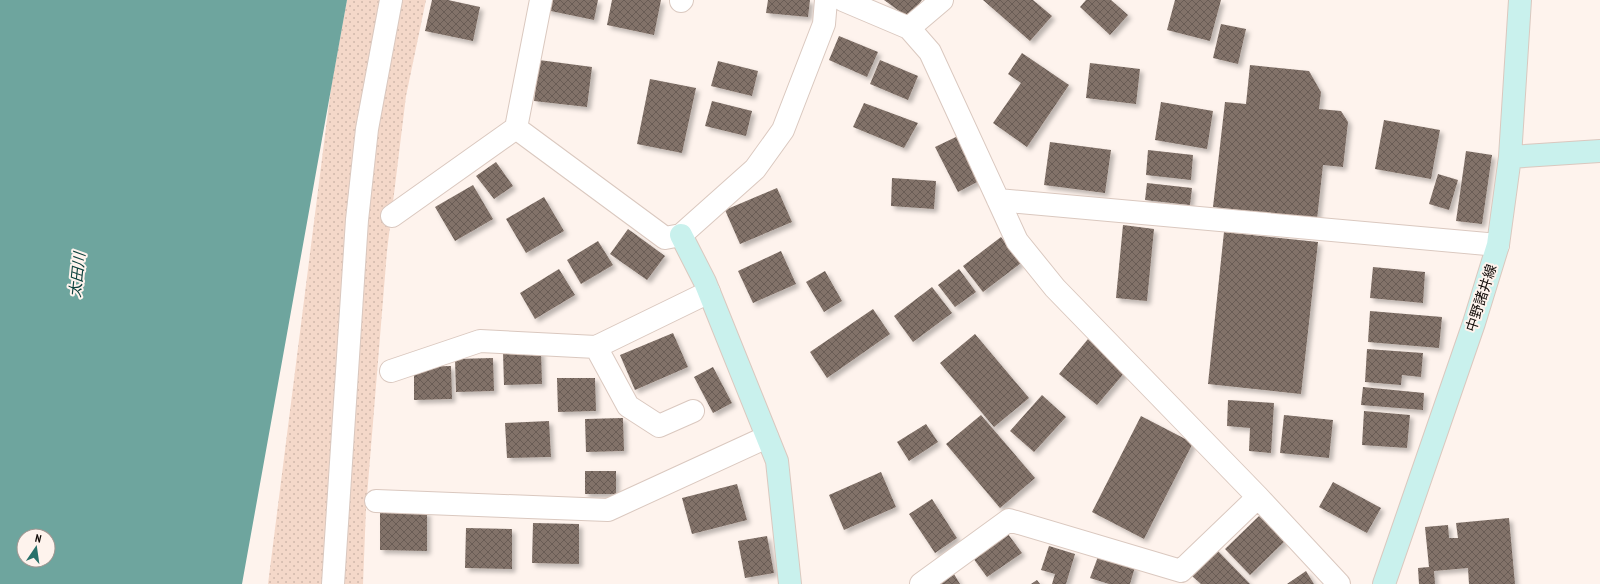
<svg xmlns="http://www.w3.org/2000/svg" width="1600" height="584" viewBox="0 0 1600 584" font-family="'PT Sans Narrow','Noto Sans JP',sans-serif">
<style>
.grass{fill:url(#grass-dots)}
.water{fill:#6ea59e;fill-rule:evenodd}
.building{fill:url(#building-cross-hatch);filter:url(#shadow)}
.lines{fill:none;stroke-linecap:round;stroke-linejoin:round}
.street-casing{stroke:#dac8bf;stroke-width:24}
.secondary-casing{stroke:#dac8bf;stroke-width:24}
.street{stroke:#fff;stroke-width:22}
.secondary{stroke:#c9f1ed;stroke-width:22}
.labels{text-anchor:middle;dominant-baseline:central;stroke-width:4;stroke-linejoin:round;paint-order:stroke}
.street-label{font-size:14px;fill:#110b08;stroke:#fef3ed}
.water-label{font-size:15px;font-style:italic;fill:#0d413d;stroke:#fef3ed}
</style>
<defs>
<pattern id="grass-dots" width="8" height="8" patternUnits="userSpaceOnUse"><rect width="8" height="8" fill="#f4d8c9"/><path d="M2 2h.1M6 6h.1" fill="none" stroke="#d0b8ab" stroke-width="1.8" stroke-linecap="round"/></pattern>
<pattern id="building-cross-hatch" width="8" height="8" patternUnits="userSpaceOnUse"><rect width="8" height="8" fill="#827269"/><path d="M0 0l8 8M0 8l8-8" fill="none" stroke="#695c54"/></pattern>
<filter id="shadow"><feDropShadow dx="3.5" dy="3.5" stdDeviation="2" flood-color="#0004"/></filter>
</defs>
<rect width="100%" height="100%" fill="#fef3ed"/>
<path class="grass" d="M347,0h79l-20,96 -19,155 -21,257 -3,76h-95l63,-496z"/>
<path class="water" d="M0,0h347l-105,584h-242zM24,536h24v24h-24z"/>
<path class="building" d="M432,0h16l32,7 -7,34 -48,-10z
M548,0h50l-4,20 -48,-10z
M612,0h49l-7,35 -47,-10z
M768,0h42l-2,17 -42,-4z
M884,0h38l-13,18z
M983,0h50l19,16 -22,25z
M1086,0h25l17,15 -18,20 -30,-28z
M1175,0h46l-11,41 -43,-11z
M1221,24l25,5 -8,35 -25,-6z
M839,36l39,16 -11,25 -38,-17z
M1022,53l47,32 -42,62 -34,-24 28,-40 -13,-9z
M539,60l53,7 -5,40 -53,-6z
M880,60l38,16 -10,24 -38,-16z
M718,61l40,10 -6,25 -41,-10z
M1090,63l50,6 -4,35 -50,-6z
M1250,65l59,6 12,21 -2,17 22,2 7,11 -5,45 -20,-2 -6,54 -104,-12 12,-105 21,2z
M650,79l46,9 -14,65 -45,-9z
M712,101l40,10 -6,25 -41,-10z
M1161,102l52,9 -6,38 -52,-9z
M864,103l54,20 -14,25 -51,-21z
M1384,120l56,10 -9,49 -56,-10z
M958,136l23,44 -23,12 -23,-45z
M1050,142l61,8 -6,43 -61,-8z
M1148,150l45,5 -2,25 -45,-5z
M1466,151l26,4 -10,69 -26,-3z
M496,162l17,24 -19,13 -18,-23z
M1438,174l20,6 -9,30 -20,-6z
M892,178l44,3 -2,28 -43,-3z
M1147,183l45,5 -2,17 -45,-5z
M473,185l20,34 -38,22 -20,-34z
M777,188l15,34 -52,22 -15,-34z
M544,197l20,34 -38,22 -20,-34z
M1123,225l31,4 -7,72 -31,-3z
M628,229l37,27 -18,24 -37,-26z
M1224,232l94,10 -17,152 -93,-10z
M1001,237l20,26 -38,29 -20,-26z
M598,241l15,24 -32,19 -14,-24z
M781,251l15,33 -43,19 -15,-32z
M1373,267l52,5 -2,31 -53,-5z
M559,269l16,26 -40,24 -15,-26z
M959,269l17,23 -21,15 -17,-22z
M825,271l17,30 -18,11 -18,-30z
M932,287l20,26 -39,29 -19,-26z
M873,309l17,25 -63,44 -17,-26z
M1370,311l72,6 -3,31 -71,-6z
M673,333l15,34 -53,23 -15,-35z
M975,334l54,64 -35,29 -54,-64z
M1088,339l38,32 -29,34 -38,-31z
M1367,349l56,4 -2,24 -19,-2 -1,10 -36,-3z
M541,351l1,33 -38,1 -1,-33z
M493,358l1,33 -38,1 -1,-33z
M451,366l1,33 -38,1v-33z
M713,367l19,36 -19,10 -19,-36z
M557,378h38l1,33 -38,1z
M1363,387l61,6 -1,17 -62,-5z
M1042,395l24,22 -32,35 -24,-21z
M1228,400l46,3 -3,50 -22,-2 1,-23 -23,-2z
M1364,411l46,4 -3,33 -45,-3z
M981,415l54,63 -35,30 -54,-64z
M1284,415l49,5 -4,38 -49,-5z
M1141,416l52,27 -49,96 -52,-27z
M623,418l1,33 -38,1 -1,-33z
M549,421l2,36 -44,1 -2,-35z
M926,424l12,18 -29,19 -12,-19z
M585,471h31v23h-31z
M881,472l15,35 -52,23 -15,-35z
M1333,482l48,26 -14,25 -48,-26z
M737,484l10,36 -55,14 -10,-36z
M932,499l25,39 -22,15 -26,-39z
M380,511l47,1v39l-47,-1z
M1259,516l26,25 -35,34 -25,-26z
M1509,518l6,66h-46l-1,-16 -34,3 1,13h-16l-1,-16 11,-1 -4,-40 23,-2 1,13h9l-2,-15z
M533,523l46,1v40l-47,-1z
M466,528l46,1v40l-47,-1z
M1008,534l14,19 -35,24 -14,-19z
M767,536l7,37 -29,5 -7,-37z
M1049,546l26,8 -9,30h-14l3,-10 -14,-4z
M1215,548l35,36h-49l-9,-8z
M1099,554l36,13 -5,17h-21l-19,-6z
M1306,571l8,13h-27z
M954,574l6,10h-21z
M1037,580l3,4h-9z"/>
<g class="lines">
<defs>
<path id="street" d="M843,0l66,28 21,24 87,189 38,47 203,209 81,87
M681,1l1,-1
M909,28l33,-28
M516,128l149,110 16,-3 74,-66 28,-39 41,-106 2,-24
M998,200l500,45
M392,216l124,-88 25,-128
M596,347l32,59 31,20 34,-15
M391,371l89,-30 116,6 113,-55
M376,501l232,9 159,-73
M333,584l24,-364 10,-91 24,-129
M921,584l88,-64 172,51 77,-74"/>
<path id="secondary" d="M1510,157l90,-6
M681,235l24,47 72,179 13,123
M1384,584l90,-261 24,-78 12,-88 10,-157"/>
</defs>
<use href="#street" class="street-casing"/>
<use href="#secondary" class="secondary-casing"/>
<use href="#street" class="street"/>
<use href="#secondary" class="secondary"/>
</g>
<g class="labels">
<g class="street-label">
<text transform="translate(1481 298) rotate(-72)">中野諸井線</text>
</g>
<g class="water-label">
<text transform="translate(77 275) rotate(-84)">太田川</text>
</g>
</g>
<g transform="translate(36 548) rotate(13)"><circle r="19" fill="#fef3ed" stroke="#9f9691"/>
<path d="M0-3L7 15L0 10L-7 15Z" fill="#28716a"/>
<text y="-6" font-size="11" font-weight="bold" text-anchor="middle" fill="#110b08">N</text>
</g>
</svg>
